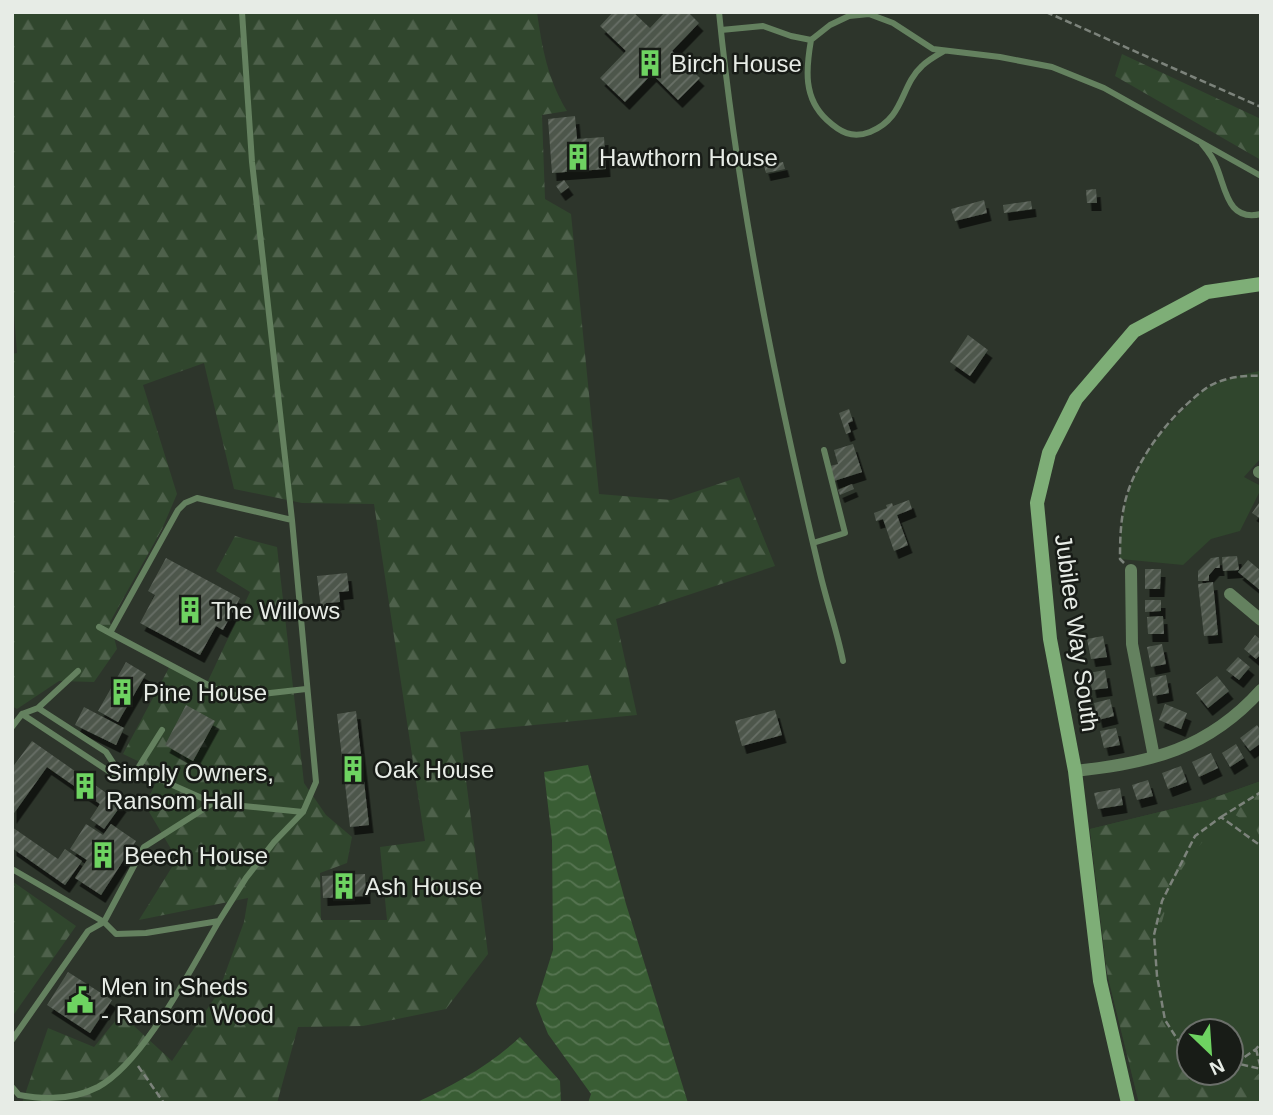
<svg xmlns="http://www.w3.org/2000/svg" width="1273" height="1115" viewBox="0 0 1273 1115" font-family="Arial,sans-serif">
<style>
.green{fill:#30462d;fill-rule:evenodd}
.forest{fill:url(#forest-firs)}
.water{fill:url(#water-waves)}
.building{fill:url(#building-hatch);filter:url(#shadow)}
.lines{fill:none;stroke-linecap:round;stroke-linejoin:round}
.path{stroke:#7c837b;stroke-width:2.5;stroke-dasharray:7 3.5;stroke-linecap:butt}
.lane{stroke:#64815f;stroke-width:6}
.street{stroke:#64815f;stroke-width:12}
.secondary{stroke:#7eae77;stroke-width:14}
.labels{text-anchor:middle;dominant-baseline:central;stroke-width:5;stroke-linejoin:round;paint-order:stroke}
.poi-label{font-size:24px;fill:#e7ece6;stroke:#181c17;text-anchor:start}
.street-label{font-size:24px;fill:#e7ece6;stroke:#181c17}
</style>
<defs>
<pattern id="forest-firs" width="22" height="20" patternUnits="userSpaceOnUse" patternTransform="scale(1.75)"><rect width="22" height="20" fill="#30462d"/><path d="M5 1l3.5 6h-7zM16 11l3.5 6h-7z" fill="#4e614b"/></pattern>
<pattern id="water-waves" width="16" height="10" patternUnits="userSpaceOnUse" patternTransform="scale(1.75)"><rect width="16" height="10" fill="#395d34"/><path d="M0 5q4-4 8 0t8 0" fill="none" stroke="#567451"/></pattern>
<pattern id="building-hatch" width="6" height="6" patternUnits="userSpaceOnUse" patternTransform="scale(1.75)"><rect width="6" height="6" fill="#4e574c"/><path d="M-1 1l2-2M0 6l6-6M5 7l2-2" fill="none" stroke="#686f66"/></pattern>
<filter id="shadow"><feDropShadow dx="4.5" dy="8" stdDeviation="0" flood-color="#0009"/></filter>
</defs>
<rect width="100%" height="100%" fill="#2d352b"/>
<path class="green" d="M1259,371l2,87 -17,19 17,9v3l-21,42 -29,8 -28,26 -63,-6c0,-65 16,-103 63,-149 8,-7 15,-17 24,-22 15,-9 35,-13 52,-17z
M1261,781v322h-122l-32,-130 -17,-144 115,-28zM1189,1031h42v42h-42z"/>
<path class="forest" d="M12,12h525c5,36 11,68 30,99l-25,4 3,84 26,15 28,280 72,6 68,-23 36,89 -159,53 21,96 -177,17 28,222 -42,55 -83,17 -65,1 -21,76h-255l26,-75 46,19 27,-33 51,47 46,-68 26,-71 4,-24 -109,22 38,-61 -32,-54 16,-33 -38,-18 48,-90 36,19 43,-91 -34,-21 19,-35 42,11 27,236 22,32 26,22 -5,26 -27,10 1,47h66l-7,-73 45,-6 -51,-337 -72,-1 -68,-14 -30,-126 -61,22 34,109 -15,35 -52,93 7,27 -23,33 -35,-1 -42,28 -5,-3v-352l5,-1 -5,-65z
M1122,54l139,65v41l-146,-84z
M1261,781v58l-5,-10 -22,-15c-17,11 -45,40 -54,59 -16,32 -36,101 -23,135 7,20 19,34 32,49v16h42v-4l23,9 7,-6v31h-122l-32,-130 -17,-144 115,-28z
M12,881l64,45 -64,91z"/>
<path class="water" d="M588,765l38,139 62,199h-100l3,-9 -43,-60 -12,-30 17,-54 -1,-110 -8,-68z
M520,1037l40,44 1,22h-146c39,-18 74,-37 105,-66z"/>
<path class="building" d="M613,12h20l17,16 15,-16h23l11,11 -27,28 28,27 -22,22 -26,-26 -27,28 -25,-24 26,-27 -26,-25z
M575,116l2,23 27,-2 2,32 -54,4 -4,-54z
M783,162l2,7 -19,4 -2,-7z
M564,180l5,7 -8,6 -5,-7z
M1096,189l1,14h-10l-1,-13z
M984,200l3,13 -32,8 -4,-12z
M1031,201l1,8 -28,4 -1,-8z
M968,335l20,15 -18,26 -20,-14z
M849,409l4,12 -5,2 3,9 -5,2 -7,-21z
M853,444l9,28 -28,9 -4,-15 8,-2 -4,-14z
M852,484l2,5 -14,6 -2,-5z
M909,500l3,9 -15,6 11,30 -14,6 -11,-32 -7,2 -2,-8 13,-5 -1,-3 6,-2 1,3z
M1261,500v19l-9,-6z
M1237,556l2,14 -16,1 -1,-14z
M1219,557l1,11h-5l-6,7v6h-11v-10l13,-13z
M166,558l74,40 -17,32 -7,-4 -16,29 -60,-32 15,-28 -7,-4z
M1248,560l13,11 -1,19 -22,-18z
M1145,569h16l-1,20h-15z
M347,573l2,18 -10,1 1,10 -14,1v6h-5l-4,-33z
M1213,582l5,53 -14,1 -6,-52z
M1145,600h16v11l-16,1z
M1163,616l1,18h-16l-1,-17z
M1255,635l6,5v14l-5,5 -12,-10z
M1103,636l4,21 -16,2 -4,-20z
M1162,644l4,20 -15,3 -4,-20z
M1238,657l12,10 -11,13 -13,-10z
M126,662l20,12 -28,48 -20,-11z
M1105,670l3,18 -16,2 -3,-17z
M1166,675l3,18 -16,3 -3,-18z
M1217,676l12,15 -21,17 -12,-15z
M1110,699l4,17 -16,4 -4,-17z
M1165,704l22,9 -6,16 -22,-9z
M186,705l29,16 -22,40 -28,-16z
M84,707l40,21 -8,17 -41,-20z
M775,710l7,25 -40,11 -7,-25z
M356,711l13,114 -19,2 -13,-113z
M1257,725l4,6v12l-11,8 -10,-13z
M1116,728l4,17 -16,3 -4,-17z
M32,741l90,63 -18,25 -14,-10 10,-15 -53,-37 -35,49v-48z
M1236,744l8,14 -14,9 -8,-14z
M1211,753l7,15 -19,9 -7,-15z
M1181,766l6,16 -19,7 -6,-16z
M1148,780l5,16 -16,4 -5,-15z
M1120,788l3,17 -25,4 -4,-16z
M86,824l17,11 8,-11 25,17 -35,54 -26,-17 12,-18 -17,-11z
M12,827l46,32 7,-10 17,12 -17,24 -53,-37z
M365,874l1,22 -43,2 -1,-22z
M68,972l44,28 -22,33 -43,-28z"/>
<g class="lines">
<path class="path" d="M1046,12l215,95
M1124,563l-4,-4c0,-25 1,-50 10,-73 14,-37 43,-73 75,-97 15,-11 37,-14 56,-13
M1221,817l40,-25
M1256,1049l5,20
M1189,1051l-6,-3 -18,-28 -8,-44 -3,-41 8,-34 33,-65 26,-19 40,29
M1231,1062l30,7
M1236,1063l20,-14 5,-6
M138,1066l26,37"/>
<path class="lane" d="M242,12l10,150 40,358 24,262 -13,30 -29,30 -28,36 -27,43 -73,12 -30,1 -12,-12 40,-75 69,-44 90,9
M719,12c19,189 57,377 101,561 7,30 17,58 23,88
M721,30l42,-4 28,10 20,4 19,-15 19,-9 20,-2 24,9 40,26 67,8 52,10 52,21 157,88
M811,40c-5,29 -8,58 16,80 13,12 25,19 43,12 35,-14 30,-46 52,-66 6,-6 15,-11 22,-15
M1202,144c6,7 12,15 15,24 9,22 11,54 44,46
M292,520l-95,-22 -12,5 -7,7 -68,123 115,61 19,2 62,-7
M813,543l32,-10 -21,-83
M99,627l11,6
M38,708l68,44 15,23
M22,714l91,60 46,5 54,24
M12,727l10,-13 16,-6 40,-37
M133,776l29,-46
M12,869l92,53
M12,1040l76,-109 16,-9
M12,1087l7,8c26,5 54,5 79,-8 47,-26 93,-119 121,-166"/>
<path class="street" d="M1259,472l2,1
M1131,570l1,74 22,113
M1230,594l31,26
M1075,771c76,-8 133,-22 186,-81"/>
<path class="secondary" d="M1128,1103l-28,-122 -25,-210 -25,-132 -13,-136 12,-50 27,-54 58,-68 73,-39 54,-8"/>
</g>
<defs>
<symbol id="building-bare" viewBox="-9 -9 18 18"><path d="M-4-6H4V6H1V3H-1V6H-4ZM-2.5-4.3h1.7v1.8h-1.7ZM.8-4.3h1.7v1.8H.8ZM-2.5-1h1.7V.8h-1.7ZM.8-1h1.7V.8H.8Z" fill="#6ed361" stroke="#181c17" stroke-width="2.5" paint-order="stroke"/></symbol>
<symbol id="civic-bare" viewBox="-9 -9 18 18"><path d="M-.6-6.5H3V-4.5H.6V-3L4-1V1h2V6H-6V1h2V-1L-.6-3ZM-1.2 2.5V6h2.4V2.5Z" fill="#6ed361" stroke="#181c17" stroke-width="2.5" paint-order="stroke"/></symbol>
</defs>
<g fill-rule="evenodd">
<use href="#building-bare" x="631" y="44" width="38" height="38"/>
<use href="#building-bare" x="559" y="138" width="38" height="38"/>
<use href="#building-bare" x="171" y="591" width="38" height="38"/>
<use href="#building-bare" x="103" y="673" width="38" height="38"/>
<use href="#building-bare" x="334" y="750" width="38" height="38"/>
<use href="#building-bare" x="66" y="767" width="38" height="38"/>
<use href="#building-bare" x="84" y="836" width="38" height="38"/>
<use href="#building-bare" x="325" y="867" width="38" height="38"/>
<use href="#civic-bare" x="61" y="981" width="38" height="38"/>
</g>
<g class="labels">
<g class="poi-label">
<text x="671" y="63">Birch House</text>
<text x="599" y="157">Hawthorn House</text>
<text x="211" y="610">The Willows</text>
<text x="143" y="692">Pine House</text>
<text x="374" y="769">Oak House</text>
<text x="106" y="772">Simply Owners,<tspan x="106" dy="28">Ransom Hall</tspan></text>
<text x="124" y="855">Beech House</text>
<text x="365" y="886">Ash House</text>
<text x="101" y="986">Men in Sheds<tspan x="101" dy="28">- Ransom Wood</tspan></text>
</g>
<g class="street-label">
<text transform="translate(1077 633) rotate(82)">Jubilee Way South</text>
</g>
</g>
<rect width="1273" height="1115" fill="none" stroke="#e7ece6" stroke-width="28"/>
<g transform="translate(1210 1052) rotate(155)"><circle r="33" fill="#181c17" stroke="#6b6f6a" stroke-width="2"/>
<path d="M0-5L12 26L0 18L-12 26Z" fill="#6ed361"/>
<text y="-10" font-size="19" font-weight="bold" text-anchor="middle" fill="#e7ece6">N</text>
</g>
</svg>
